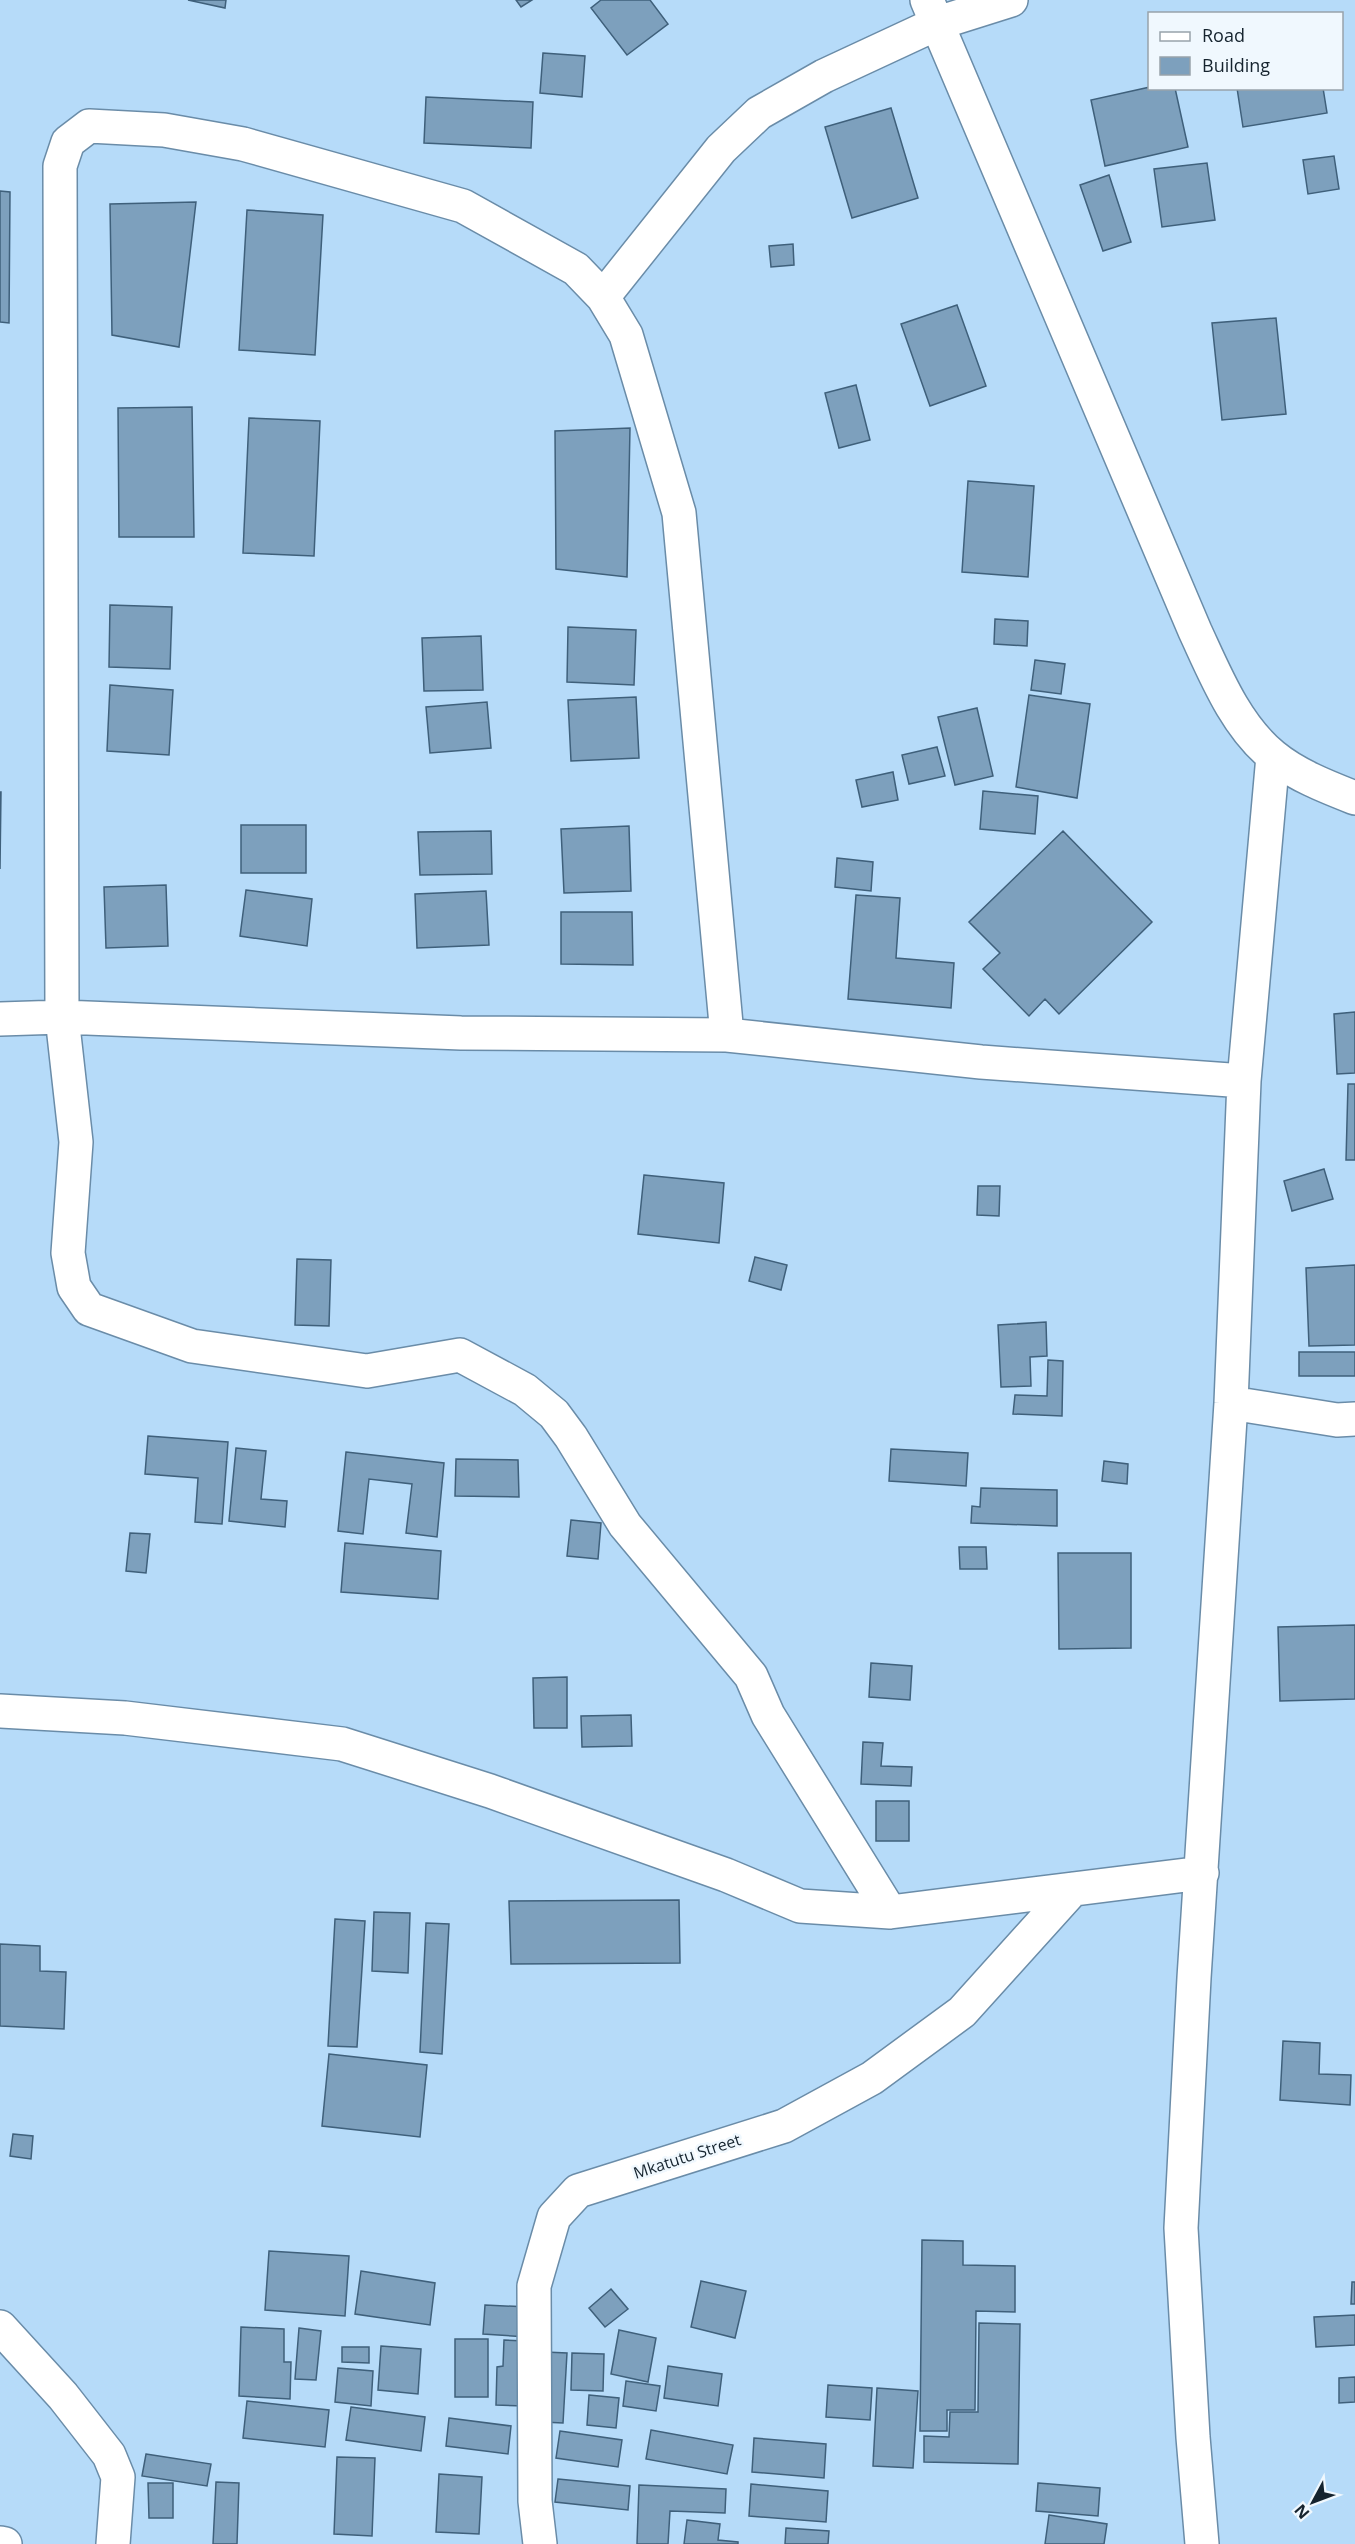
<svg xmlns="http://www.w3.org/2000/svg" width="1355" height="2544" viewBox="0 0 1355 2544" font-family="'Open Sans',sans-serif">
<style>
.building{fill:#7da0bd;stroke:#3f607b;stroke-width:1.5}
.lines{fill:none;stroke-linecap:round;stroke-linejoin:round}
.minor-casing{stroke:#6a8ca8;stroke-width:36}
.minor{stroke:#fff;stroke-width:33}
.labels{text-anchor:middle;dominant-baseline:central;stroke-width:5;stroke-linejoin:round;paint-order:stroke}
.street-label{font-size:16px;fill:#15232e;stroke:#f0f8fe}
</style>
<rect width="100%" height="100%" fill="#b6dbf9"/>
<path class="building" d="M188,0h38l-1,8z
M516,0h16l-11,7z
M601,0h49l18,24 -41,31 -36,-47z
M543,53l42,3 -3,41 -42,-4z
M1150,87v1h25l13,59 -83,19 -14,-66z
M1237,88h86l4,25 -84,14z
M426,97l107,5 -2,46 -107,-5z
M891,108l27,90 -66,20 -27,-91z
M1334,156l5,33 -31,5 -5,-34z
M1207,163l8,57 -53,7 -8,-58z
M1109,175l22,67 -28,9 -23,-66z
M0,191l10,1 -1,131 -9,-1z
M196,202l-17,145 -67,-12 -2,-131z
M247,210l76,5 -8,140 -76,-5z
M793,244l1,21 -23,2 -2,-21z
M957,305l29,81 -56,20 -29,-82z
M1276,318l10,96 -64,6 -10,-97z
M856,385l14,55 -31,8 -14,-55z
M192,407l2,130h-75l-1,-129z
M249,418l71,3 -6,135 -71,-3z
M630,428l-3,149 -71,-8 -1,-138z
M968,481l66,5 -6,91 -66,-5z
M110,605l62,2 -2,62 -61,-2z
M995,619l33,2 -1,25 -33,-2z
M568,627l68,3 -2,55 -67,-3z
M481,636l2,54 -59,1 -2,-53z
M1035,660l30,4 -4,30 -30,-4z
M110,685l63,5 -4,65 -62,-4z
M1029,695l61,9 -13,94 -61,-11z
M636,697l3,61 -68,3 -3,-61z
M487,702l4,46 -61,5 -4,-46z
M977,708l16,68 -38,9 -17,-68z
M937,747l8,29 -36,8 -7,-29z
M893,772l5,28 -36,7 -6,-27z
M983,791l55,5 -3,38 -55,-5z
M0,792h1l-1,77z
M241,825h65v48h-65z
M629,826l2,65 -67,2 -3,-64z
M491,831l1,43 -72,1 -2,-43z
M1063,831l89,91 -93,92 -14,-15 -16,17 -46,-47 17,-16 -31,-31z
M837,858l36,4 -2,29 -36,-4z
M166,885l2,61 -62,2 -2,-61z
M246,890l66,9 -5,47 -67,-10z
M486,891l3,54 -72,3 -2,-54z
M856,895l44,3 -4,60 58,5 -3,45 -103,-9z
M561,912h71l1,53 -72,-1z
M1355,1012v61l-18,1 -3,-60z
M1348,1084h7v76h-9z
M1324,1169l9,30 -41,12 -8,-30z
M644,1175l80,8 -5,60 -81,-9z
M978,1186h22l-1,30 -22,-1z
M755,1257l32,8 -6,25 -32,-9z
M297,1259l34,1 -2,66 -34,-1z
M1355,1265v80l-46,1 -3,-78z
M1046,1322l1,34 -17,1 1,29 -30,1 -3,-62z
M1299,1352h56v24h-56z
M1048,1360l15,1 -1,55 -49,-2 2,-19 32,1z
M148,1436l80,6 -6,82 -27,-2 3,-44 -53,-4z
M236,1448l30,3 -5,48 26,2 -2,26 -56,-6z
M891,1449l77,4 -2,33 -77,-5z
M346,1452l98,11 -7,74 -31,-4 6,-49 -43,-5 -6,55 -25,-3z
M456,1459l62,1 1,37 -64,-1z
M1104,1461l24,3 -1,20 -25,-3z
M981,1488l76,2v36l-86,-3 1,-17 8,1z
M571,1520l30,3 -3,36 -31,-3z
M130,1533l20,1 -4,39 -20,-2z
M345,1543l96,8 -3,48 -97,-7z
M959,1547h27l1,22h-27z
M1058,1553h73v95l-72,1z
M1355,1625v74l-75,2 -2,-74z
M871,1663l41,3 -2,34 -41,-3z
M567,1677v51h-33l-1,-50z
M631,1715l1,31 -50,1 -1,-31z
M863,1742l20,1 -2,23 31,1 -1,19 -50,-2z
M876,1801h33v40h-33z
M679,1900l1,63 -169,1 -2,-63z
M374,1912l36,1 -2,60 -36,-2z
M335,1919l30,2 -8,126 -29,-1z
M426,1923l23,1 -7,130 -22,-2z
M0,1944l40,2v25l26,1 -2,57 -64,-3z
M1283,2041l37,2 -1,31 32,1 -1,30 -70,-5z
M329,2054l98,11 -7,72 -98,-11z
M13,2134l20,2 -2,23 -21,-3z
M922,2240l41,1v24l52,1v46l-39,-1 -1,99h-28v21h-27z
M269,2251l80,5 -4,60 -80,-6z
M361,2271l74,12 -5,42 -75,-11z
M701,2281l45,10 -11,47 -44,-11z
M1352,2282h3v22h-4z
M611,2289l17,20 -23,18 -16,-19z
M485,2305l44,2 -2,30 -44,-3z
M1355,2315v30l-39,2 -2,-30z
M979,2323l41,1 -2,140 -94,-2v-26l25,1 1,-25h28z
M241,2327l43,2v33h7l-1,37 -51,-3z
M299,2328l22,3 -5,49 -21,-1z
M619,2330l37,8 -8,44 -37,-8z
M455,2339h33v58h-33z
M504,2340l21,1 -1,65 -28,-1 1,-38 6,-1z
M381,2346l40,3 -3,45 -40,-4z
M342,2347h27v16l-27,-1z
M545,2352l22,1 -4,70 -21,-1z
M572,2353l32,1 -1,37 -32,-1z
M668,2366l54,8 -4,32 -54,-8z
M338,2368l35,3 -2,35 -36,-4z
M1355,2377v25l-16,1v-25z
M626,2381l34,5 -4,25 -33,-5z
M828,2385l44,3 -2,32 -44,-3z
M877,2388l41,3 -5,77 -40,-2z
M589,2395l30,3 -3,30 -29,-3z
M247,2401l82,9 -4,37 -82,-9z
M351,2407l74,10 -4,34 -75,-11z
M449,2418l62,8 -3,28 -62,-8z
M651,2430l82,15 -6,29 -81,-15z
M560,2431l62,9 -4,27 -62,-9z
M754,2438l72,6 -2,34 -72,-6z
M146,2454l65,10 -4,22 -65,-10z
M337,2457l38,1 -3,78 -38,-2z
M439,2474l43,3 -3,57 -43,-2z
M558,2479l72,7 -2,24 -73,-8z
M216,2482l23,1 -2,61h-24z
M148,2483h25v35h-24z
M1038,2483l62,5 -2,28 -62,-5z
M751,2484l77,7 -2,31 -77,-6z
M639,2485l87,4 -1,24 -55,-2 -2,33h-31z
M1049,2515l58,9 -3,20h-59z
M687,2520l33,4 -2,16 20,2v2h-54z
M786,2528l43,3 -1,13h-43z"/>
<g class="lines">
<defs>
<path id="minor" d="M927,0l268,631c20,43 40,94 78,125 23,19 54,31 82,42
M603,297l118,-148 38,-36 65,-37 114,-53 73,-23
M0,1019l62,-2 399,16 266,2 254,27 263,19
M727,1035l-48,-522 -53,-178 -23,-38 -27,-28 -113,-63 -220,-62 -79,-14 -75,-4 -21,16 -8,24 2,851 14,125 -8,111 6,34 15,22 103,37 175,25 93,-16 65,35 29,24 17,23 54,88 126,151 17,39 122,197
M1231,1403l106,17 18,-1
M0,1711l125,7 217,26 148,47 236,84 74,31 90,6 312,-39
M0,2327l63,69 46,59 9,22 -5,67
M0,2543l5,1
M540,2544l-5,-43 -1,-215 20,-69 24,-26 206,-65 88,-48 90,-66 111,-123
M1202,2544l-9,-107 -12,-209 13,-250 37,-575 13,-322 29,-325"/>
</defs>
<use href="#minor" class="minor-casing"/>
<use href="#minor" class="minor"/>
</g>
<g class="labels">
<g class="street-label">
<text transform="translate(687 2156) rotate(-18)">Mkatutu Street</text>
</g>
</g>
<rect x="1148" y="12" width="195" height="78" fill="#f0f8fe" stroke="#98a3ab" stroke-width="1.5"/>
<rect x="1160" y="32" width="30" height="9" fill="#ffffff" stroke="#98a3ab" stroke-width="1.5"/>
<text x="1202" y="42" font-size="18" fill="#15232e">Road</text>
<rect x="1160" y="57" width="30" height="18" fill="#7da0bd" stroke="#98a3ab" stroke-width="1.5"/>
<text x="1202" y="72" font-size="18" fill="#15232e">Building</text>
<g transform="translate(1313 2502) rotate(229)" stroke="#f0f8fe" stroke-width="4.5" paint-order="stroke">
<path d="M0-4.5L10 22L0 15L-10 22Z" fill="#15232e"/>
<text y="-9" font-size="16" font-weight="bold" text-anchor="middle" fill="#15232e">N</text>
</g>
</svg>
